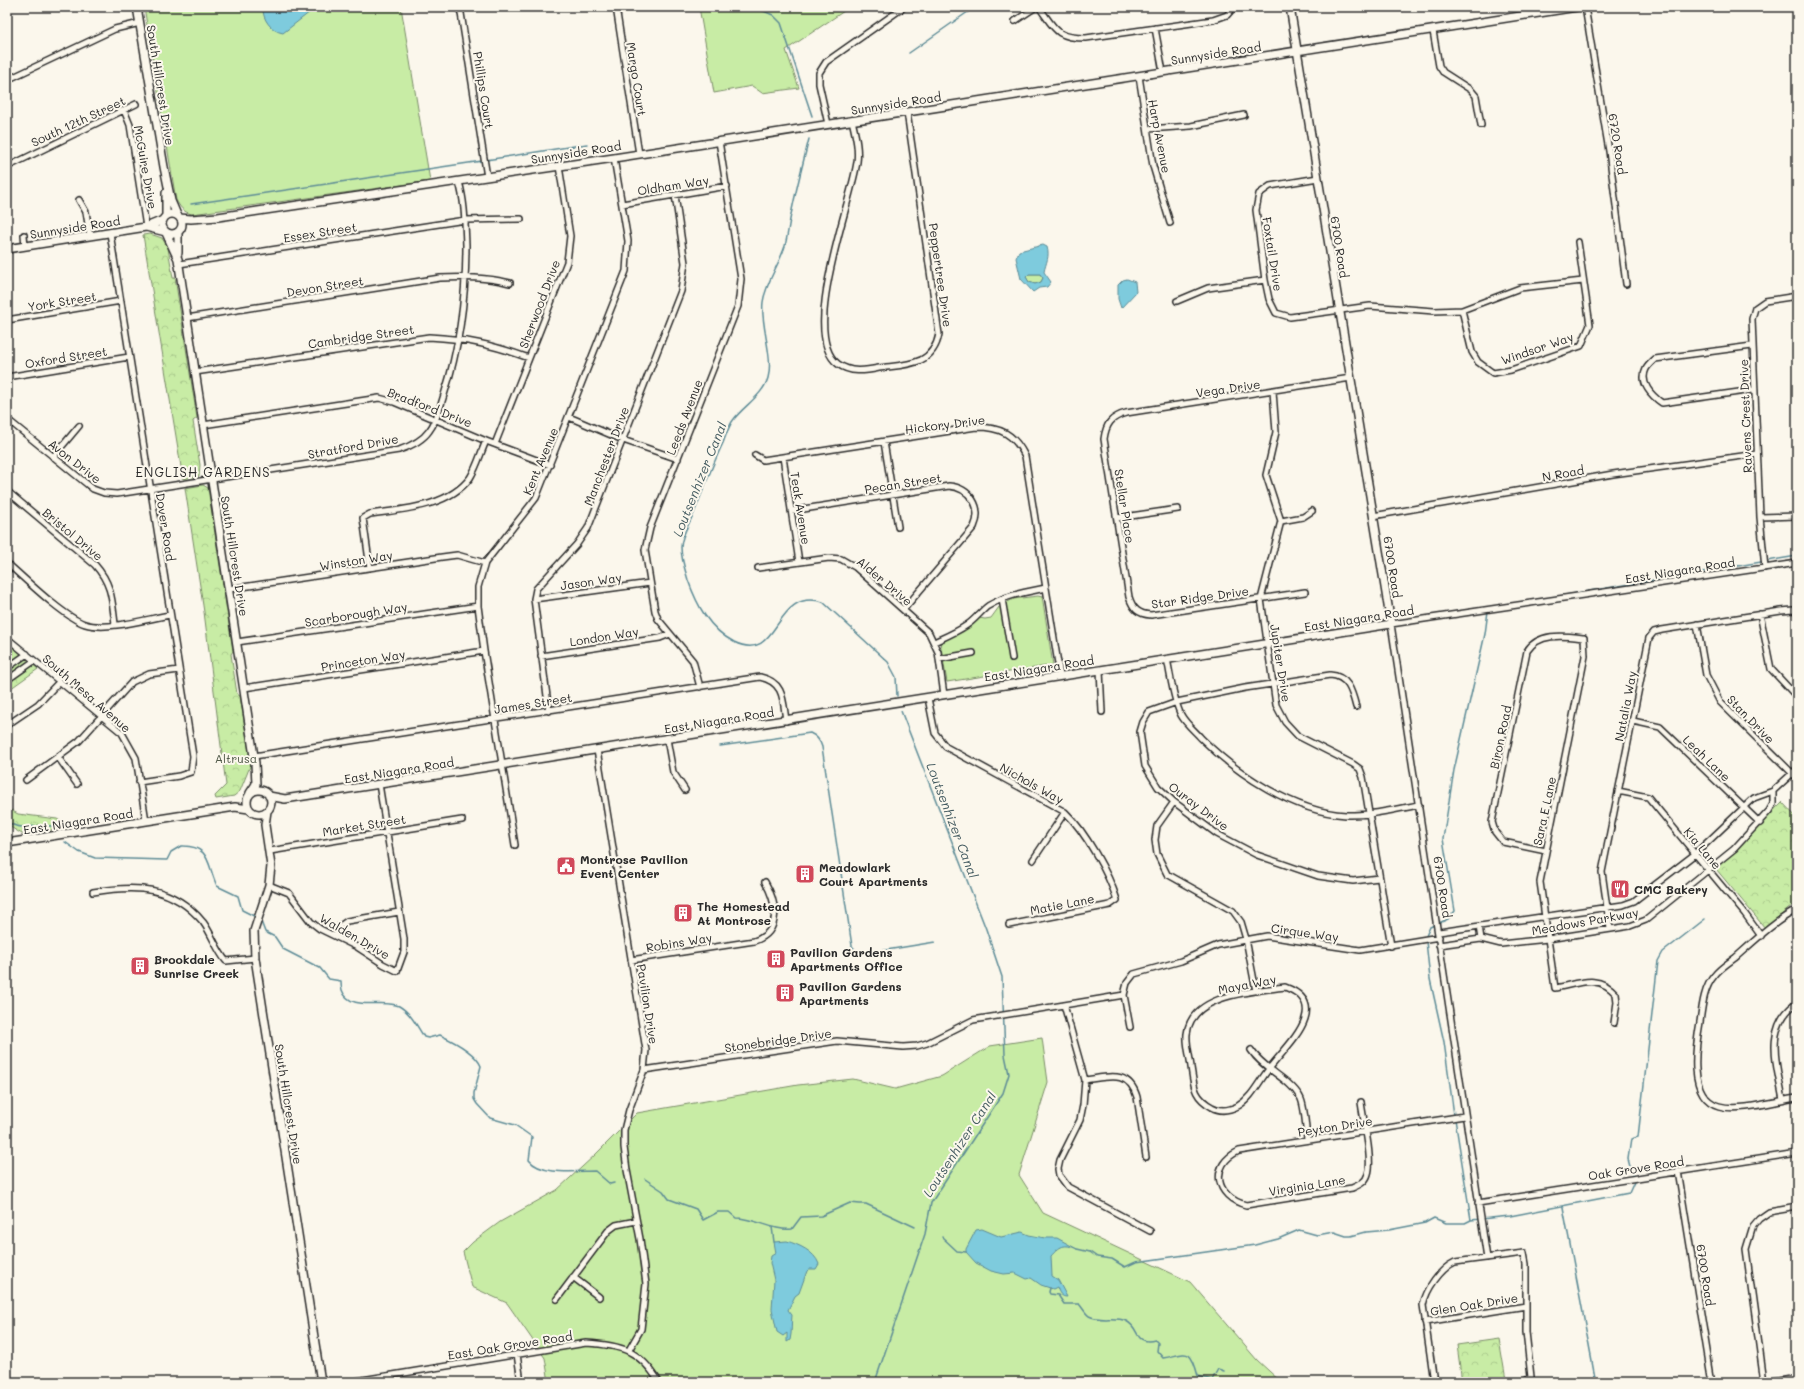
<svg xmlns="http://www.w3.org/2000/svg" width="1804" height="1389" viewBox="0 0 1804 1389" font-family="Mali,sans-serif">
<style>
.grass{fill:#c8eca5;stroke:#7a8c68}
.park{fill:url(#park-crowns);stroke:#7a8c68}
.water{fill:#7ecbdd;stroke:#5d8b96;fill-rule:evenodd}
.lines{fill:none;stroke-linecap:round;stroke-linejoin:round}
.stream{stroke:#5d8b96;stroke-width:1.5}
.street-casing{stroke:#2b2b2b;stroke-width:8}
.secondary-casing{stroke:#2b2b2b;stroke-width:10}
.street{stroke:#fbf7ec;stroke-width:5}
.secondary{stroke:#fbf7ec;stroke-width:7}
.labels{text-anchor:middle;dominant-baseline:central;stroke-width:4;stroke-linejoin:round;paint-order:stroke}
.street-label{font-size:12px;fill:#2b2b2b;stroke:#fbf7ec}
.park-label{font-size:12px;fill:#525b4a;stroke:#fbf7ec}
.poi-label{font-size:12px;font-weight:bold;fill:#2b2b2b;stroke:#fbf7ec;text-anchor:start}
.neighbourhood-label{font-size:13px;letter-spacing:1px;fill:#2b2b2b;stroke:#fbf7ec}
.water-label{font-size:13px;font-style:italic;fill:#445b60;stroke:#fbf7ec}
</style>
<defs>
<pattern id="park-crowns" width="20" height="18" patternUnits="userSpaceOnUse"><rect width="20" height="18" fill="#c8eca5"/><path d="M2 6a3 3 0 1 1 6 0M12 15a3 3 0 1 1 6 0" fill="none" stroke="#accb8e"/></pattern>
</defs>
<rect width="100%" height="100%" fill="#fbf7ec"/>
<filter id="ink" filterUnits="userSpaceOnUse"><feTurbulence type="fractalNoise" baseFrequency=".025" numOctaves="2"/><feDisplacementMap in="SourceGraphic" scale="8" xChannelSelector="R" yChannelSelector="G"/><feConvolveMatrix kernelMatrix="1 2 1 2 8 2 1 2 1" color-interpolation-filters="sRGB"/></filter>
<g filter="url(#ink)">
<path class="grass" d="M144,7h257l29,174 -238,33c-9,-2 -12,-7 -16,-14z
M699,7h151l-64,43 13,38 -37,5 -10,-7 -38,7z
M1029,274h11l3,4 -2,4 -6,2 -6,-2 -3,-5z
M1038,596l4,1 1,5 10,63 -106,17 -7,-40 39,-24 6,1 6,-1 8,-11 14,-8z
M1042,1038l6,44 -29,93 24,38 147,69 67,78 24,22h-732l-4,-24 -38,-55 -35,-16 -9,-35 10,-10 27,-20 57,-32 38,-35 42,-42 161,-28 55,-6 42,10 47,-13 48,-30z"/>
<path class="park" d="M150,234l12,4 6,10 5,30h2l22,140 -4,3 7,44 -1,11 -16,3 -40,-244z
M203,485l5,3 25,163 -2,3 6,40 3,2 11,68 -11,27 -6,5 -18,3 -1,-3 11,-11 -22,-173 -19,-124z
M7,642l31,27 -31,22z
M1782,802l15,16v84l-32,26 -49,-59z
M7,808l11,6 39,5 14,8 -49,7 -15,-9z
M1499,1339l7,41 -16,2h-28l-5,-37z"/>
<path class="water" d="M263,7h49l-2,5 -27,21c-12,-2 -21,-14 -20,-26z
M1043,245l4,2c3,10 -1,15 -3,25l7,10 -4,5 -8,1 -6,4 -12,-13 -5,-21 3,-7zM1029,274h11l3,4 -2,4 -6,2 -6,-2 -3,-5z
M1127,279l8,3 1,10 -15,16 -3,-9v-14l5,-5z
M982,1229l19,8 21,-5 7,3 16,3h12l20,11c-13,-6 -17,-3 -26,7l1,20 6,4 9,17c-6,0 -8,-4 -10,-10l-4,2 -12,-4 -10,-7 -4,1 -12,-6 -11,1 -13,-3 -15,-8 -10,-11v-3l10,-19z
M787,1241c12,4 27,10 32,23l-3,5h-7l-2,2 -8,22 -4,3 -7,14 4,5c-1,9 0,17 -2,25l-3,2v-9l-4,3 -6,-4 -5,-23 2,-29 -4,-17 1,-7 5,-3 -2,-11z"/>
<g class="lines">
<path class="stream" d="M754,7l19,8 8,8 31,93
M909,53l66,-46
M809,139c-6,24 -12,47 -17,71 -3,12 -4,24 -7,36 -6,19 -19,36 -22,56 -3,23 11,55 5,76 -5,17 -23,27 -34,41 -5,6 -8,16 -11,24 -11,23 -20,47 -29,70 -5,11 -13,23 -13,34 0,11 4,23 7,33 9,25 21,49 46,62 47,23 38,-55 89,-40l65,60 8,15 1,19
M486,160l101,-16
M191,204l291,-43
M1488,608l309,-52
M720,746l90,-13c7,3 10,7 12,14l30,199 4,5 12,2 67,-11
M7,822c19,11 31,0 49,5
M65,842l14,10 16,6 72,2 4,-8 10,-6c30,-1 26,19 36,40l21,10 4,14 14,7
M260,919l5,13 10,5 8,12 37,19 9,11 12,2c0,3 0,6 1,9 8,23 41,8 57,16 11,6 18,20 25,31l4,1 12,-3c13,6 35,17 41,31l-7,27v6l3,5 13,14 25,7 17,12 -3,23c12,16 48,11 66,11l15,13 4,-1
M1425,938l5,-11 18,-8 7,-8 -12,-72 11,-69 31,-136 3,-23
M1426,941l4,38 14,63 10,73
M1455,1119l16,101
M645,1179l18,12 6,8 27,10 7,11 15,-8h11l7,6c19,0 37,13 56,11l9,-12 20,-1 29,-13 10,1h6l49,23
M1563,1207l33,175
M772,1227l2,15
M942,1237l15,14 9,1
M1077,1249l13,3 7,5 15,2 13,8 11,-5 119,-17 23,-6 21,-9 18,5 17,-3 12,4h5l15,-4 23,-2 36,-7 9,-5 12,5h19l6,-3 39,-4 119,-23 5,-11 -6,-23 3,-20 7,-2 20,-176 5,-9 42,-33
M1050,1288l-1,4 1,2 8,1 6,9h15c3,3 6,9 10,12 11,6 26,0 37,5 15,7 7,24 29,19l3,3 -1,8 6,7c24,-4 27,-12 35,18l14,4 6,-11 6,2
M875,1382l50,-148 6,-31 72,-110 6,-19 -4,-19 -3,-78 -16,-48 -85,-218"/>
<defs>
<path id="street" d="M460,7l27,170
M616,7l23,147
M1039,7c16,22 17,31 47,31l127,-18 14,-5 7,-8
M1585,7l24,144 17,133
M1015,21l21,-14
M1155,28l8,44
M1433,31l6,35 4,6 28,18 5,6 5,29
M1139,76l14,90 17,57
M7,80l108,-51 25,-6
M124,110l6,15 16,102
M852,120c3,14 7,28 5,42 -6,42 -58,173 -19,202 12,9 27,7 41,4 14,-2 29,-2 42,-8 10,-5 16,-15 18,-26l-32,-222
M828,124l-9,-40v-11l7,-11 78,-55
M1148,129l43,-3 53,-11
M7,167l129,-63
M1318,178l-48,8 -11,8 -3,16 9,70 4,19 7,14 14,4 80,-11 64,5 28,-1 58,-22 63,-7
M79,200l7,12 4,24
M622,204l105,-18
M110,233l83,523 -2,16 -12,4 -40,6
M24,235l1,11
M179,264l286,-44 56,-1
M1177,301l31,-13 57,-8
M1462,310l10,42 6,10 15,11 18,-3 70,-24 9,-21 -12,-83
M187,318l253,-40c24,-1 46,-1 70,5
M7,320l114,-19
M1752,346l-97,13c-3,3 -7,6 -9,10 -7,14 6,27 16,34l91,-13
M195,372l234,-35c38,2 64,8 100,21
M7,377l122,-20
M1273,391l3,41 -10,43 15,46 -20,78 15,106 9,17 13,14 55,28 7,5 3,8 28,169
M569,417l54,23 55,19
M7,419l86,70 11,4 13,1 282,-44c12,-4 23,-9 30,-19 8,-10 11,-24 15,-36 16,-49 22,-99 22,-150 -1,-21 -1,-43 -7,-63
M203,425l176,-27 15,4 92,39 64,24
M884,442l14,85
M495,444l72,-182 3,-26 -11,-70
M755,455l8,5 213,-33c25,0 38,7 49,29l35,220
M53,457l26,-31
M783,457l16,105
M7,491l88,74c17,19 17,35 20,59
M791,511l158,-25c21,2 34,21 25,41l-70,82
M1373,516l240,-42 144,-20
M1760,517l37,-1
M1117,518l61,-9
M1281,521l22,-4 9,-6
M7,563c18,16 57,54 78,61 22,7 62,-5 85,-9
M370,568l-7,-50 7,-4c34,-5 78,-7 100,-36 7,-11 11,-26 16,-37
M758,568l71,-10 12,1 14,8 74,66 9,19 6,43
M1765,568l-5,-51 -8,-198 3,-11 10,-7 32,-5
M229,589l213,-32 15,-2 28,8
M1305,592l-154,23c-13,-1 -18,-6 -22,-18l-25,-158c2,-15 7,-22 22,-26l225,-35
M534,599l116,-16
M1002,599l10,59
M1760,614l11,55 26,28
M1697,624l9,51 14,27 77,76
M7,638l115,95 14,25 10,63
M237,642l241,-36
M934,642c11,-5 23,-10 33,-17 8,-5 15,-15 21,-19 18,-11 38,-14 58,-18
M541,656l119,-18 10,-4
M939,659l34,-6
M1167,659c4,18 6,40 14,56 5,9 14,16 20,23 36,36 93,74 145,77 24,1 49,-6 73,-10
M7,668l20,-14
M1100,670l2,42
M7,680l27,-19
M700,687l-7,-26 -35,-42 -3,-8 -10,-61 5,-22 88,-222 3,-27 -22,-138
M244,688l240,-37
M928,698l7,35 11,14 119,65c20,19 44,62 52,88l-7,5 -101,20
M1356,707c-4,-16 -8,-31 -26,-32l-85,13 -68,14 -28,10 -6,10 -3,10 5,34 13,21 16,15 43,32 40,21 61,21 35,5 26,-3
M549,711l-15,-112 2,-10 41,-45 11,-16 93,-237 4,-28 -10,-68
M1633,721l27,6 100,96
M7,725l31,-21 21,-22
M667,739l6,33 12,18
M597,750l49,300 -2,20 -15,40 -5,20v17l3,23 13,69 6,45 -5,45 -12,21
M254,756l506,-79c24,5 23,22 26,44
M58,757l19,27
M26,780l53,-39 53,-59 17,-8 30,-4
M1618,791l30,6 97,117 16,22
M1174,802l-17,24 -2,14 2,14 10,20 66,37 8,11 5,17 10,52
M515,845l-31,-194 -6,-45v-19l7,-24 51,-65 90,-227 2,-30 -14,-83
M270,851l192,-31
M1546,851l-43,-9 -8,-10 -3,-10 35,-171c12,-19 38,-15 57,-13l1,18 -45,226 15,106c23,-4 43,-15 61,6l1,8 -3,21
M1033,860l32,-48
M269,885l20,8 22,29 9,7 37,18 26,17 14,7 7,-19v-13l-25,-155
M93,892c43,-7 79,-7 110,30 9,12 13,27 23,39l29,-3
M1797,910c-20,9 -45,33 -62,48 -7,5 -16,11 -21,18 -10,11 -12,31 -14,46 -4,23 -13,75 19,84 21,6 56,-5 78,-8
M1479,926l2,13
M1610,929l-8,-57 47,-234 5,-6 8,-2 119,-19 12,-1 4,2
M1439,932l184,-27 11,-4 61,-47 59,-56 19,-7 24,-22
M336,936l4,-10 7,-5 52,-9
M1439,945l42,-6 20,5 47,-5 82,-13 16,-6 88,-71 35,-38 4,-7v-13
M631,960l123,-19c28,-9 23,-38 11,-59
M1285,987c49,18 1,59 -16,82 -10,12 -17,29 -31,37 -8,4 -18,6 -26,1 -18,-10 -18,-20 -21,-40 -1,-10 -5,-23 -4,-33 4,-40 67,-43 98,-47z
M1064,1005l21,75 -2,25 -3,15 -20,40 -2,9 1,6 9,12 82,44
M1130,1027l-6,-32 3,-12 7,-9 47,-13 37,-16 49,-9 93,14 79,-13
M1251,1050c12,19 39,29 49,47 5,8 6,33 7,43
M644,1070l193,-29 66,6 14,-1 10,-3 46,-23 151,-25
M1085,1080c23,-3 44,-11 52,17l9,60
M1783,1100c-6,-34 -20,-74 14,-97
M1361,1102c2,17 12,57 7,72 -2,8 -9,11 -16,14l-106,17c-31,-8 -37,-40 -7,-54 75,-12 150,-24 225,-35
M1678,1171l34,211
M1478,1203l319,-50
M1487,1258l-96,-634 406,-61
M573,1277l26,20
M557,1299l51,-68 8,-6 20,-4
M1425,1322l101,-16
M517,1354l4,28
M350,1382l236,-39c35,2 54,7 73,39
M1434,1382l-11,-77c3,-15 17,-36 32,-43l69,-9 2,11v68l5,45 -7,5
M1764,1382l-18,-133 7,-23 6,-7 10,-7 28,-5
M1767,1382l30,-5"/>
<path id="secondary" d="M137,7l27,160 7,34 6,14
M166,193v23
M162 224a10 10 0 1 1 20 0a10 10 0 1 1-20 0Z
M180,218l11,1 27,-2 396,-59 963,-151
M146,227l20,5
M166,233l12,26 77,504 1,21 -6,9
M7,249l139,-22 17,-7
M178,253v-20
M247 802a12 12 0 1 1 24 0a12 12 0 1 1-24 0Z
M269,796l16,3 1106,-175 -101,-617
M267,811l-2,14 6,41 -2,19 -15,46 1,27 66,424
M7,843l228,-36 14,2"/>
</defs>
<use href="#street" class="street-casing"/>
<use href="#secondary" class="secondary-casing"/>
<use href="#street" class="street"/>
<use href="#secondary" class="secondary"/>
</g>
</g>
<defs>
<symbol id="civic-square" viewBox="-11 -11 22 22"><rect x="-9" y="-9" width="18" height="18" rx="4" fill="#d1495b" stroke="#fbf7ec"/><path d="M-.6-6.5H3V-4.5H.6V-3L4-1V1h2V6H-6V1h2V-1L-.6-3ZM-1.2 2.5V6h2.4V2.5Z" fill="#fff"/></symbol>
<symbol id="building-square" viewBox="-11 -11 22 22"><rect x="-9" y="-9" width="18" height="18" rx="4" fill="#d1495b" stroke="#fbf7ec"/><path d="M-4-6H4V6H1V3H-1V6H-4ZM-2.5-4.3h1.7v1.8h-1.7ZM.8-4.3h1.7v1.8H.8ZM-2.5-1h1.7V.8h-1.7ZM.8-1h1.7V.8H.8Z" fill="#fff"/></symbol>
<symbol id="restaurant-square" viewBox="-11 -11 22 22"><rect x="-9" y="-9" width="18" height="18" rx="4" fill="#d1495b" stroke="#fbf7ec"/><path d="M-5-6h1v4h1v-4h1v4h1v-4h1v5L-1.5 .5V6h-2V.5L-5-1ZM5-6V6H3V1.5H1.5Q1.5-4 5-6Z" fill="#fff"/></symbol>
</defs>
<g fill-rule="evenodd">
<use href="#civic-square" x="555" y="855" width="22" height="22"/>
<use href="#building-square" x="794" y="863" width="22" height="22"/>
<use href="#restaurant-square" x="1609" y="878" width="22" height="22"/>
<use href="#building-square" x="672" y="902" width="22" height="22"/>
<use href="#building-square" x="765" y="948" width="22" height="22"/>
<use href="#building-square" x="129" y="955" width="22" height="22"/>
<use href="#building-square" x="774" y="982" width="22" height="22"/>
</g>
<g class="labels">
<g class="street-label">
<text transform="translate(1216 53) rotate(-9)">Sunnyside Road</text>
<text transform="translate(637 79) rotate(81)">Margo Court</text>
<text transform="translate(161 85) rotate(81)">South Hillcrest Drive</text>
<text transform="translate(484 90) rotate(81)">Phillips Court</text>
<text transform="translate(896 103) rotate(-9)">Sunnyside Road</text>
<text transform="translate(78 121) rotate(-25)">South 12th Street</text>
<text transform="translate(1160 136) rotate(79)">Harp Avenue</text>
<text transform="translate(1618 144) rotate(81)">6720 Road</text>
<text transform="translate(576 152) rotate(-9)">Sunnyside Road</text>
<text transform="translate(146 167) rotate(80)">McGuire Drive</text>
<text transform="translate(673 185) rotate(-9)">Oldham Way</text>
<text transform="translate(75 227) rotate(-9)">Sunnyside Road</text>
<text transform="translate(320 232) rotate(-9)">Essex Street</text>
<text transform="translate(1340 247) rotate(81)">6700 Road</text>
<text transform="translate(1273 254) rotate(81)">Foxtail Drive</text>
<text transform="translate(941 275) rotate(82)">Peppertree Drive</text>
<text transform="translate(325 286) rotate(-9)">Devon Street</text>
<text transform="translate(62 301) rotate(-9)">York Street</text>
<text transform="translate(539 304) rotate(-69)">Sherwood Drive</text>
<text transform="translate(361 336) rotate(-8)">Cambridge Street</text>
<text transform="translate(1537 348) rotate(-19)">Windsor Way</text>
<text transform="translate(66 357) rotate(-9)">Oxford Street</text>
<text transform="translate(1228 388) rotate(-8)">Vega Drive</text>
<text transform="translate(430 407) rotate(21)">Bradford Drive</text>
<text transform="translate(1745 416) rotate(-92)">Ravens Crest Drive</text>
<text transform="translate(684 417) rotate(-69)">Leeds Avenue</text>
<text transform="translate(945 424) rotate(-7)">Hickory Drive</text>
<text transform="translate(353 446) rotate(-10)">Stratford Drive</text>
<text transform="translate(606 456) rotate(-69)">Manchester Drive</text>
<text transform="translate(75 461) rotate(38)">Avon Drive</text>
<text transform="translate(540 461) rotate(-67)">Kent Avenue</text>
<text transform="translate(1563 473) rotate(-10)">N Road</text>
<text transform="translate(903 483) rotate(-9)">Pecan Street</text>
<text transform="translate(1125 506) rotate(81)">Stellar Place</text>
<text transform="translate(801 508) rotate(81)">Teak Avenue</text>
<text transform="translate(166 527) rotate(81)">Dover Road</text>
<text transform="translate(73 534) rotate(40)">Bristol Drive</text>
<text transform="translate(235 556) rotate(81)">South Hillcrest Drive</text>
<text transform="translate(356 560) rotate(-9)">Winston Way</text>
<text transform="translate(1393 567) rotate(81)">6700 Road</text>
<text transform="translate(1680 570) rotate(-9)">East Niagara Road</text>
<text transform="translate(591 581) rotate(-8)">Jason Way</text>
<text transform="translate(885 581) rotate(40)">Alder Drive</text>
<text transform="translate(1200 597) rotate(-8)">Star Ridge Drive</text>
<text transform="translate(356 614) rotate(-9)">Scarborough Way</text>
<text transform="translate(1359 618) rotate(-9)">East Niagara Road</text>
<text transform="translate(604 636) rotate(-9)">London Way</text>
<text transform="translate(363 660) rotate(-9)">Princeton Way</text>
<text transform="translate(1281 663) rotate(81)">Jupiter Drive</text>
<text transform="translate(1039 668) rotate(-9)">East Niagara Road</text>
<text transform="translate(87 693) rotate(41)">South Mesa Avenue</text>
<text transform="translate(533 703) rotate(-9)">James Street</text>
<text transform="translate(1625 706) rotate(-79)">Natalia Way</text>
<text transform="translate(1751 719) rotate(46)">Stan Drive</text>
<text transform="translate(719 720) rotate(-9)">East Niagara Road</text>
<text transform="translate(1500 737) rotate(-78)">Biron Road</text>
<text transform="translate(1707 758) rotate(44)">Leah Lane</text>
<text transform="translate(399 770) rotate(-9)">East Niagara Road</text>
<text transform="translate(1032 783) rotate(29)">Nichols Way</text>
<text transform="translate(1199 806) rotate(37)">Ouray Drive</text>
<text transform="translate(1544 811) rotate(-78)">Sara E Lane</text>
<text transform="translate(78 821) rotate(-9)">East Niagara Road</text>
<text transform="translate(364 825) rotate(-9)">Market Street</text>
<text transform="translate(1703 848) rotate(50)">Kia Lane</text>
<text transform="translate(1443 887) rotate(81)">6700 Road</text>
<text transform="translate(1062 904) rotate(-11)">Matie Lane</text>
<text transform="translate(1585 921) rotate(-10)">Meadows Parkway</text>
<text transform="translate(1305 932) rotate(8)">Cirque Way</text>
<text transform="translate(355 936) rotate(30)">Walden Drive</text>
<text transform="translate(679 942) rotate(-9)">Robins Way</text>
<text transform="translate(1247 984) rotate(-11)">Maya Way</text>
<text transform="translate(648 1004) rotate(81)">Pavilion Drive</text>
<text transform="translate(778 1040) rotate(-8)">Stonebridge Drive</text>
<text transform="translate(289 1104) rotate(81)">South Hillcrest Drive</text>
<text transform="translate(1335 1126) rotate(-9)">Peyton Drive</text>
<text transform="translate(1636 1168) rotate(-9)">Oak Grove Road</text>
<text transform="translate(1307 1185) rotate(-9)">Virginia Lane</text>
<text transform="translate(1706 1275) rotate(81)">6700 Road</text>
<text transform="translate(1474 1304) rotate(-9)">Glen Oak Drive</text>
<text transform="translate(510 1345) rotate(-9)">East Oak Grove Road</text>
</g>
<g class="park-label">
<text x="236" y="758">Altrusa</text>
</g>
<g class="poi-label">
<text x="580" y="859">Montrose Pavilion<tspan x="580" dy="14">Event Center</tspan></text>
<text x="819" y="867">Meadowlark<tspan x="819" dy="14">Court Apartments</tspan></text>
<text x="1634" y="889">CMC Bakery</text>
<text x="697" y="906">The Homestead<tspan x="697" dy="14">At Montrose</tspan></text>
<text x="790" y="952">Pavilion Gardens<tspan x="790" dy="14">Apartments Office</tspan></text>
<text x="154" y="959">Brookdale<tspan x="154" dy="14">Sunrise Creek</tspan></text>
<text x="799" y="986">Pavilion Gardens<tspan x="799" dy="14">Apartments</tspan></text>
</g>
<g class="neighbourhood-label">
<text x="203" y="471">ENGLISH GARDENS</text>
</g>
<g class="water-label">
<text transform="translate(699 479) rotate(-68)">Loutsenhizer Canal</text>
<text transform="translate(953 820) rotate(69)">Loutsenhizer Canal</text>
<text transform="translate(959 1144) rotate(-57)">Loutsenhizer Canal</text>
</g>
</g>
<rect width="1804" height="1389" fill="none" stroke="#fbf7ec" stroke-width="24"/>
<rect x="12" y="12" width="1780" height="1365" fill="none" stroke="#2b2b2b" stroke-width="1.5" filter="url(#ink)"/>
</svg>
